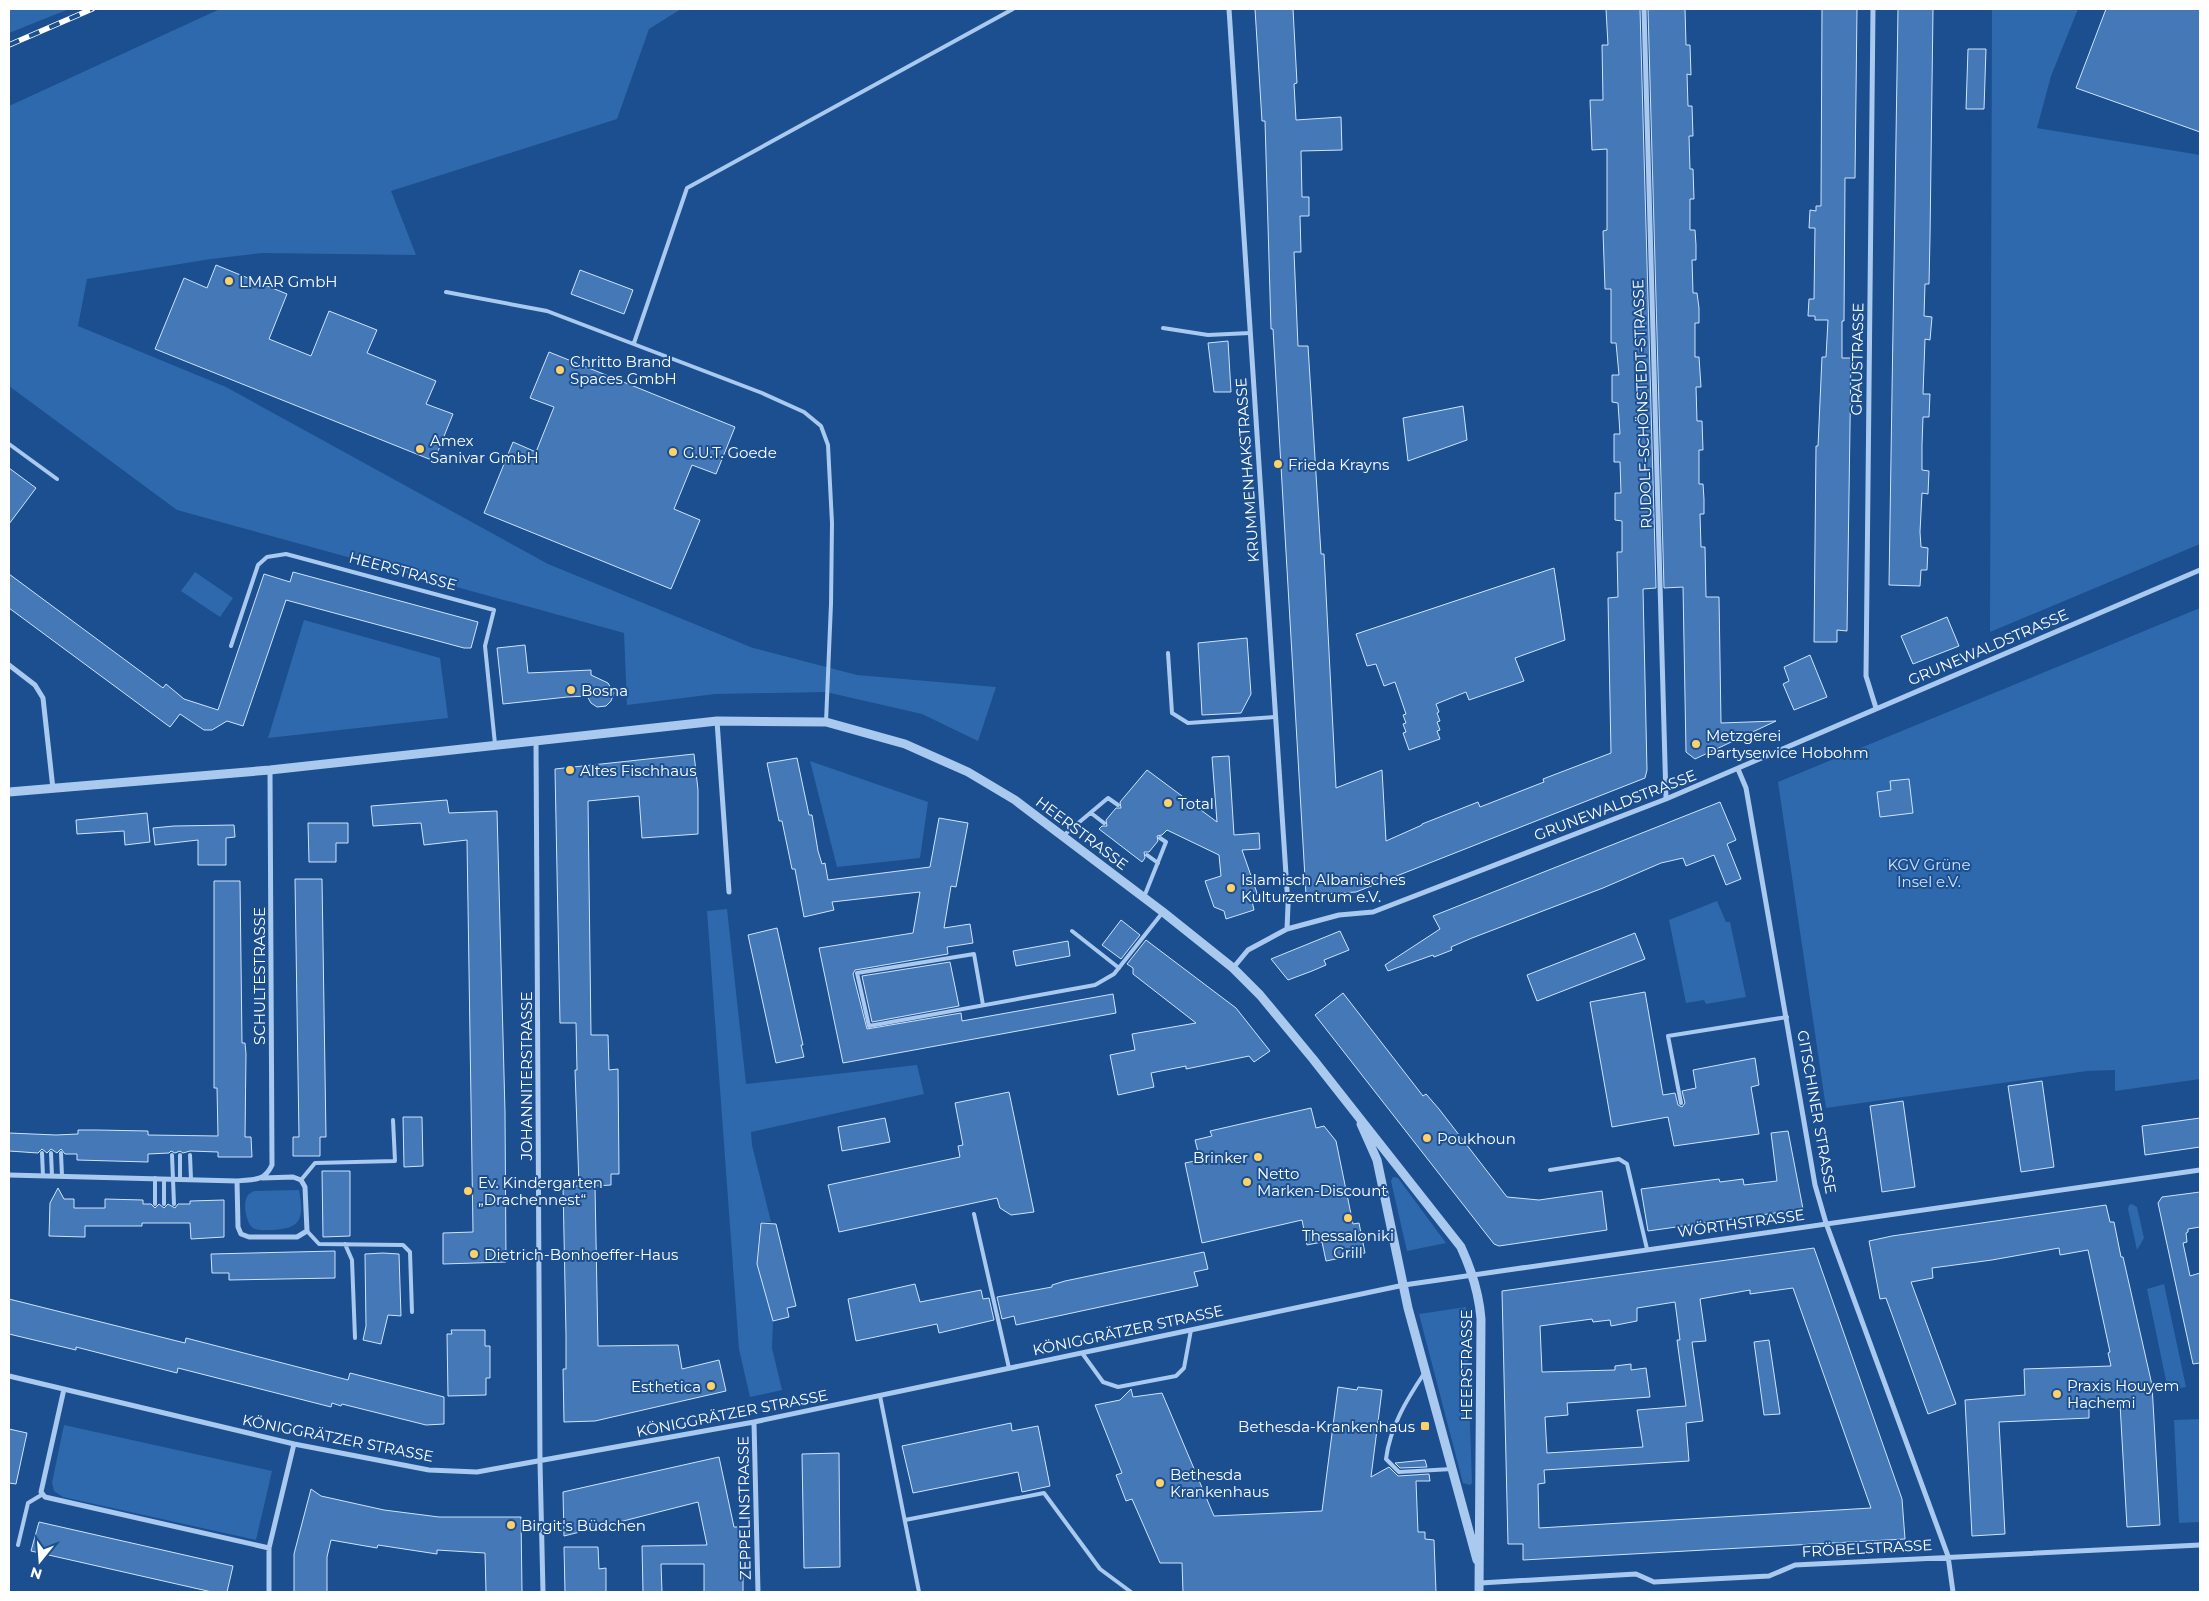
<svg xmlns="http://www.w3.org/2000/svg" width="2209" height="1601" viewBox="0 0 2209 1601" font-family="Montserrat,sans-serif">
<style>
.green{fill:#2e69ad}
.building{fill:#4478b7;stroke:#cfe3fa;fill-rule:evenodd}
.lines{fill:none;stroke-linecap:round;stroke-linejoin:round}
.service{stroke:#a9c9ee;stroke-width:4}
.minor{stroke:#a9c9ee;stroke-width:5}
.tertiary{stroke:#a9c9ee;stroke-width:9}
.rail-casing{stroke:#fff;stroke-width:5.5}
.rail{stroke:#1b4f8f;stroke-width:4;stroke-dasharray:11;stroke-linecap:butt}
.poi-dot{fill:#ffd166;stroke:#1b4f8f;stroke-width:2}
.labels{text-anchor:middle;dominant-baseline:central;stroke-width:4;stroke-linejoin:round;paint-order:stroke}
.poi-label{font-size:15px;fill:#fff;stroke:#1b4f8f;text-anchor:start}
.street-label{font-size:15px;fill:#fff;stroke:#1b4f8f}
.park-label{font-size:15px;fill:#cfe3fa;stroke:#1b4f8f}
</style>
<rect width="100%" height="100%" fill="#1b4f8f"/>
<path class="green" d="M9,9h60l-60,24z
M220,9h461l-32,20 -32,90 -226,72 25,64 -154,-2 -51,6 -124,20 -9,47 148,61 322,177 205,84 104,27 139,12 -18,54 -56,-27 -96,-22 -111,2 -88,11 -3,-72 -447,-123 -168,-124v-280z
M1992,9h86l-27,67 -14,52 163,27v389l-210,88z
M195,572l38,26 -13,19 -39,-26z
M2200,608v471l-85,12v-21l-28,1 -261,37 -48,-326z
M304,620l136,38 8,60 -180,20z
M810,761l118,41 -8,56 -83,9z
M1717,901l9,21h4l16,75 -40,7 -2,-4 -18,3 -17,-83z
M727,909l19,175 171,-19 7,29 -173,38 1,13 19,77h-11l-3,38 16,61 -1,27 10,42 -32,7 -11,-48 -32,-438z
M1393,1177l5,1 48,65 -39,8 -16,-70z
M299,1190c5,28 3,39 -27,40 -7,0 -14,1 -19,-2 -7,-5 -11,-25 -5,-33 0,0 5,-4 6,-4z
M2132,1204l5,3 7,31 -7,12 -9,-41 1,-4z
M2164,1284l22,103 -18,3 -21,-101z
M1466,1307l6,176 -2,2 -7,-2 -44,-169z
M2200,1419v103l-21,1 -5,-103z
M64,1425l208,46 -16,69 -193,-43 -9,-6 -2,-8z"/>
<path class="building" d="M1255,9h38l4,74 -3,1 2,36 45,-3 1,33 -41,1 1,46h7v19h-9l1,36h-7l4,94h10l13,208h3l12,234 46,-18 4,71 36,-16v-1l56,-22 2,5 64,-25 -1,-3 68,-26 -3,-155 10,-1 -1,-45h5v-31l-7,-1v-27h6l-1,-31h-6v-28h6l-2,-31 -6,-1v-27h7l-3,-32h-5v-54h-6l-2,-58 4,-1v-81l-15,1 -2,-50h13l-1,-55h6l-2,-36h34l16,579 -13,1 4,181 -2,8 -289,114 -50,3 -33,-566h-2l-6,-208h-3z
M1648,9h37l1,36h4l1,30 -4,-1 1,32h4l1,30h-4l1,33h3l1,30h-4v31h5l1,15v15h-4l1,33h4l2,15v15h-4v34h4l2,30h-5l1,34h5l1,29h-4v34h4l1,15v15h-4l1,33h4l1,50h13l2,126 55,-2 -81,38 -9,-7 -3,-165 -19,1z
M1822,9h35l-2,169h-10l-1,143h-2v37h9l-4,273 -10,-1v12h-23l2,-196h2l4,-89h4l2,-37h-13v-4h-7l1,-17h5l1,-71h-6l1,-18 6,1v-5h5z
M1898,9h35l-3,228 -1,47h-4l-1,32 8,1 -2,23 -5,-1 -2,55h7l-1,23h-6l-1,28v25l7,1 -1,23 -6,-1 -2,39 1,15 7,1 -1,22h-6l-1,16 -31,-1z
M2106,9h94v123l-124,-44z
M1968,49h18l-2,60h-18z
M216,265l71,29 -18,45 42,17 18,-45 48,19 -10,23 69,28 -10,23 27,10 -19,47 -279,-112 29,-71 23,10z
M580,270l53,20 -9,24 -53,-20z
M1228,341l3,51h-17l-6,-49z
M549,352l186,75 -19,47 -24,-9 -18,44 26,11 -29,69 -187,-76 29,-71 23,10 18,-45 -24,-9z
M1463,406l4,34 -59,21 -5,-43z
M9,468l27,20 -27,36z
M1554,568l11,72 -50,18 9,23 -55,19 -3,-8 -30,12 3,8 -2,1 3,8 -3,1 3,8 -3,1 3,8 -31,11 -6,-17 3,-1 -3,-8 3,-1 -3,-8 3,-1 -11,-32 -11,4 -8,-22 -9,2 -11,-32z
M293,572l185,50 -7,26h-7l-178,-48 -43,126 -16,-5 -15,9h-8l-24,-16 -10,13 -161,-119v-34l154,114 3,-4 18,15 34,11 46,-136 26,8z
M1947,617l12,29 -46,18 -12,-28z
M1247,638l4,56 -10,19 -39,2 -4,-72z
M525,645l3,28 63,-3v5l17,8 6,10 -3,8 -5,5 -9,1 -6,-4 -4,-7 -20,1 -64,7 -6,-56z
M1810,655l17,42 -33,13 -11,-26 6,-3 -5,-14z
M694,754l4,36v44l-56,4 -3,-42 -51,5 3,234h17l1,35 9,-1 1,105h-8v11l-16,1 3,160 80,-1 4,24 37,-9 7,31 -131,30 -31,1 -1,-53h3v-34l-3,-149h16l-4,-116h2l-1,-47h-16l-5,-254z
M1229,756l5,79 25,-2 1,16 -18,1 15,43 -5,8 2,9 -28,9 -2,-8 -10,-4 -9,-26 16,-5 -2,-21 -52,-25 -5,5 -5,1 1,5 -9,11h-5l1,6 -3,4 -43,-33 3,-3h5l-1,-6 10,-12h5l-1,-6 27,-32 70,52 -5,-65z
M797,758l12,57h3l6,36 4,13 3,-1 3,17 102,-13 9,-49 29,5 -12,64 -5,-1 -7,42 26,-4 3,19 -26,4 1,7 -93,16 -2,4 14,55 94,-16 1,8 151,-27 3,19 -273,50 -24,-115 94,-15 7,-41 -88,10 2,8 -30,7 -9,-48h-3l-10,-48h-3l-12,-58z
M1909,779l4,34 -33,4 -3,-25 14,-2 -1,-9z
M447,800l2,13 48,-2 8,301 1,150 -63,2v-31l30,-1 -6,-392 -43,5 -3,-22 -48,3 -2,-20z
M1720,802l16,38 -9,4 14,35 -15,6 -12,-30 -28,11 -3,-8 -22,5 -58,25 -131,50 -21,9 1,3 -18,7 -1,-2 -45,16 -3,-6 55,-36 -7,-13z
M147,813l3,29 -25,3 -1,-14 -47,3 -1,-14z
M308,823h40v20h-12v19h-27z
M234,825l1,12 -9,1v27h-28v-25l-43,5 -2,-17 21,-2z
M295,879h27l4,258h-6v19h-27v-19h6z
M214,881h26l2,162h3l1,11 -1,83h6l1,20h-34v-5l-28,-1 -7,2 -3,-2 -5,2 -4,-2 -2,2 -21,1v8l-71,-2v-6h-12l-4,-5 -4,4 -6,-4 -4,4 -5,-4 -4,4 -29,-2v-18l47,2 22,-1v-4h19l51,1v4l70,1 -1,-48h-3z
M1121,920l19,15 -19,24 -19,-14z
M777,928l26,117h-2l3,12 -28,6 -28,-128z
M1340,931l9,19 -25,10 2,5 -14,6 -24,9 -17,-21z
M1635,933l10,26 -108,42 -10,-26z
M1146,940l90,68 34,43 -16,11 -5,-6 -63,13v-3l-35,7 3,14 -36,8 -8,-40 25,-5 -3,-16 64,-11 -63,-49v-6l-6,-4z
M1068,941l2,15 -54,10 -3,-15z
M950,962l9,44 -87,16 -10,-46z
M1645,992l18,103 12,-2 3,12 4,2 3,-4 -3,-12 14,-3 -3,-18 62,-12 4,27 -8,2 8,47 -85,12 -6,-29 -56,10 -22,-125z
M1343,993l80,103 3,-2 13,15 68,88 32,3 63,-9 5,39 -108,16 -5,-2 -179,-229z
M2042,1081l12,86 -33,5 -13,-86z
M1009,1092l25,120 -23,3 -11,-7 -3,-10 -158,34 -11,-47 132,-28 -2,-11 5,-1 -8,-42z
M1903,1101l12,86 -33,5 -12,-86z
M1311,1108l5,20 8,-2 12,15 17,83 6,-1 6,30 -39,8 -4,-19 -15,3 -5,-25 -100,23 -17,-80 15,-3 -5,-20 17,-4 -2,-5z
M403,1117h19l1,49 -19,1z
M885,1118l5,24 -48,9 -4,-24z
M2200,1118v29l-55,8 -3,-29z
M1788,1131l15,78 -155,22 -7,-42 78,-10 1,3 23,-3 1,6 33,-4 -6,-48z
M322,1171h28v65l-27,1z
M58,1188l6,11h10v9h31v-9l38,1v4h8l4,4 4,-4 5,4 4,-4 7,4 3,-4h12v-3l34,-1v37l-33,2 -1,-16h-48v3h-57v11l-36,-1 1,-33z
M2200,1192v35l-12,2v3l-2,1 1,9 -4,1 7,33 10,-3v90l-7,1 -35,-161 4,-6z
M2106,1205l4,17h4l7,35h2l29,128 8,140 -33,2 -7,-123 -31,-2v16l-90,4 6,112 -33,2 -7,-136 60,-5 -1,-26 87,-3 -3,-13 2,-1 -22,-102 -28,5 -1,-7 -67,12 -60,8 1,10 -22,4 45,122 -28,10 -42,-116 -6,1 -11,-58 23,-5z
M761,1223l15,1 20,82 -9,2 2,9 -16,4 -16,-57z
M1814,1248l88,251 3,40 -382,21v-16h-15l-6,-253zM1793,1288l78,220 -332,20 -1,-44 7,-1 -1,-13 145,-9 -3,-38 17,-2 -11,-79 14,-1 -6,-42 50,-9v4zM1675,1302l5,38h-3l9,66 -49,4 6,37 -96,6 -2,-36 23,-2 -1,-12 83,-6 -4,-29 -15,2v-6l-16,2v4l-73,2 -2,-46 52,-7 1,3 17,-2 1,6 26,-5v-13z
M335,1251v27l-106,2v-7h-17l-1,-19z
M1204,1252l4,17 -14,3 4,14 -182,39 -2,-9 -12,3 -5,-22 55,-10v-2l13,-4z
M383,1253l16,1 2,62 -13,-1 -7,29 -18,-4 3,-14 -1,-72z
M915,1284l5,18 61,-12 2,9 6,-1 5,22 -55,13 -2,-9 -81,17 -8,-42z
M9,1299l176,44 1,-5 162,42 2,-7 94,24v27l-18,1 -84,-21 -1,2 -9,-3 -1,4 -153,-39 -1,5 -101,-26v3l-67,-16z
M451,1330h34v16h5v32h-4v17l-38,1 -1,-62h5z
M1769,1340l11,74 -16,1 -10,-73z
M1338,1387l19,3 1,-3 24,3 -11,87 18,-10 9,9 31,-2 1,7h-14l2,51h7v7l9,1 2,52h-253l-1,-29h-22l-28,-64 -6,2 -10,-26 6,-2 -27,-68 25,-5 11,-11 2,8 29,-4 52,123 108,-5z
M1011,1423l1,8 26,-5 12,60 -28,6 -4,-20 -105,21 -11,-47z
M9,1429l18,4 -11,51 -7,-1z
M839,1453l1,114 -36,1 -2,-114z
M719,1457l15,70h9v65h-39v-28h-43l1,28h-19l-1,-46 65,-1 -9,-43 -134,34 -1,-44z
M1425,1460l2,7 -27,1 -5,-5z
M311,1489l10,7 63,14 55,7h82l1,75h-36l-1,-39 -48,-3v4l-59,-9 -1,3 -46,-8 -4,17v35h-33v-38z
M39,1522l194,44 -6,26h-15l-181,-41z
M564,1547h34l1,22 7,-1v24h-41z"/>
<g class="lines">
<path class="service" d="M446,292l101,19 215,82 42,19 17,14 7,19 4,78 -1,81 -5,118
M1163,328l45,7 42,-2
M634,343l53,-155 326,-179
M9,444l48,35
M231,646l27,-81 9,-8 19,-3 208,56 -9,36 10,98
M1168,653l4,60 16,10 87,-6
M1091,813l13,10
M1064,835l44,-37 10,7
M1147,855l11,8
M1144,897l22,-55 -6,-4
M1072,931l47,37
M983,1005l-9,-51 -117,19 12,53 226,-41 19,-11 49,-62
M1681,1103l-13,-67 119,-19
M42,1153l1,23
M51,1153l1,23
M61,1153l1,23
M172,1155l2,49
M180,1155v24
M190,1155l1,24
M1550,1170l69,-11 8,5 20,85
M164,1179v25
M301,1180l14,-17 80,-2 -2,-41
M155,1204v-26
M974,1214l35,154
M307,1231l12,13 84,1 7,7 2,60
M345,1244l7,16 3,78
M1082,1353l21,29 15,5 58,-11 8,-8 7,-38
M1425,1372c-18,27 -35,55 -39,87l13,13 53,-3
M880,1396l39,196
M905,1520l139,-27 56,76 31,23
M18,1545l10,-42 15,-9"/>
<path class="minor" d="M1229,9l59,896 -1,24
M1644,9l22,790
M1873,9l-7,667 10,32
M9,665l26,20 8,13 10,91
M717,721l12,171
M536,740l4,722 3,130
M1738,769l8,19 69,397 11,38 122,333 5,36
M1233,968l15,-18 39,-21 52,-14 34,-3 293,-113 534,-229
M9,1175l228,6c17,-2 27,1 35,-16l-2,-395
M237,1181l1,46 3,7 8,3h48l10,-6 -2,-44 -4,-7 -8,-3 -31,1
M9,1376l285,68 135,26 48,2 277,-50 650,-137 796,-115
M64,1389l-23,103 4,5 224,51
M754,1422l4,170
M1480,1583l156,-9 18,8 115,-6 26,-11 405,-20
M269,1592v-44l25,-104"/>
<path class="tertiary" d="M9,792l261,-22 447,-49 109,1 79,22 63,28 47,28 148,112 70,56 27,27 53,64 148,188c11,24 18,46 20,72l-2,273
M1361,1124l16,36 31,148 69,252"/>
<defs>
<path id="rail" d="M9,45l83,-36"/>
</defs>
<use href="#rail" class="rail-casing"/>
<use href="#rail" class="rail"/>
</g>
<g class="poi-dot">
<circle cx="229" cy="281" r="5"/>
<circle cx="560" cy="370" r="5"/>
<circle cx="420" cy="449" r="5"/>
<circle cx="673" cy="452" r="5"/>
<circle cx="1278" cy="464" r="5"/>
<circle cx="571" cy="690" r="5"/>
<circle cx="1696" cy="744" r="5"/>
<circle cx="570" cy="770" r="5"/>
<circle cx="1168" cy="803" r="5"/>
<circle cx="1231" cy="888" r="5"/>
<circle cx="1427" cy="1138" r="5"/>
<circle cx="1258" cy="1157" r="5"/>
<circle cx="1247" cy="1182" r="5"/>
<circle cx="468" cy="1191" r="5"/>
<circle cx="1348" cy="1218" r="5"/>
<circle cx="474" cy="1254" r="5"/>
<circle cx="711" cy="1386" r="5"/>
<circle cx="2057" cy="1394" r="5"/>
<rect x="1420" y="1421" width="10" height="10" rx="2.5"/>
<circle cx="1160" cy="1483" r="5"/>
<circle cx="511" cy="1525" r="5"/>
</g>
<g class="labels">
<g class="poi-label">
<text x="239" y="281">LMAR GmbH</text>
<text x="570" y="361">Chritto Brand<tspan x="570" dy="17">Spaces GmbH</tspan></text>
<text x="430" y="440">Amex<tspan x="430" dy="17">Sanivar GmbH</tspan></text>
<text x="683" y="452">G.U.T. Goede</text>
<text x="1288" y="464">Frieda Krayns</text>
<text x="581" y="690">Bosna</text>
<text x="1706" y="735">Metzgerei<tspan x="1706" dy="17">Partyservice Hobohm</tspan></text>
<text x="580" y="770">Altes Fischhaus</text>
<text x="1178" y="803">Total</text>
<text x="1241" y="879">Islamisch Albanisches<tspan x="1241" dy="17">Kulturzentrum e.V.</tspan></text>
<text x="1437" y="1138">Poukhoun</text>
<text x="1248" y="1157" text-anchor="end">Brinker</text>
<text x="1257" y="1173">Netto<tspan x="1257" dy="17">Marken-Discount</tspan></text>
<text x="478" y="1182">Ev. Kindergarten<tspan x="478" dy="17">„Drachennest“</tspan></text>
<text x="1348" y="1235" text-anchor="middle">Thessaloniki<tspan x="1348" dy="17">Grill</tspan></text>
<text x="484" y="1254">Dietrich-Bonhoeffer-Haus</text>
<text x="2067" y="1385">Praxis Houyem<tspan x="2067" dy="17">Hachemi</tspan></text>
<text x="701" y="1386" text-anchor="end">Esthetica</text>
<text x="1415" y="1426" text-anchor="end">Bethesda-Krankenhaus</text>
<text x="1170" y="1474">Bethesda<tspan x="1170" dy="17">Krankenhaus</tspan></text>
<text x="521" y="1525">Birgit's Büdchen</text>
</g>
<g class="street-label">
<text transform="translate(1857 359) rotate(-89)">GRAUSTRASSE</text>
<text transform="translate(1642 404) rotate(-92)">RUDOLF-SCHÖNSTEDT-STRASSE</text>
<text transform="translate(1247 470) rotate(-94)">KRUMMENHAKSTRASSE</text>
<text transform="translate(403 571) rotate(15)">HEERSTRASSE</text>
<text transform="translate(1988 647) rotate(-23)">GRUNEWALDSTRASSE</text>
<text transform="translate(1615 805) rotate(-21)">GRUNEWALDSTRASSE</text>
<text transform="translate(1082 833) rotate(37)">HEERSTRASSE</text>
<text transform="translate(259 976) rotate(-90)">SCHULTESTRASSE</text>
<text transform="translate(526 1076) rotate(-90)">JOHANNITERSTRASSE</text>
<text transform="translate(1817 1112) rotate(80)">GITSCHINER STRASSE</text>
<text transform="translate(1741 1223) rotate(-8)">WÖRTHSTRASSE</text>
<text transform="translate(1128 1330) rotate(-12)">KÖNIGGRÄTZER STRASSE</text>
<text transform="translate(1466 1365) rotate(-90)">HEERSTRASSE</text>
<text transform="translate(732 1413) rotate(-11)">KÖNIGGRÄTZER STRASSE</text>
<text transform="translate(338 1438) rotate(11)">KÖNIGGRÄTZER STRASSE</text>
<text transform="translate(744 1508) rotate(-91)">ZEPPELINSTRASSE</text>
<text transform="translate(1867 1548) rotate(-3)">FRÖBELSTRASSE</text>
</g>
<g class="park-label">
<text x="1929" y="864">KGV Grüne<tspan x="1929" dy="17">Insel e.V.</tspan></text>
</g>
</g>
<rect width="2209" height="1601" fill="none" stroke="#ffffff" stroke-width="20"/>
<g transform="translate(40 1561) rotate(197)" stroke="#1b4f8f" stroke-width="4" paint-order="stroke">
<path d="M0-4L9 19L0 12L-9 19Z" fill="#ffffff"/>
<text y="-8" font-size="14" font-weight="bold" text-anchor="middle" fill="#ffffff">N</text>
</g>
</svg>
